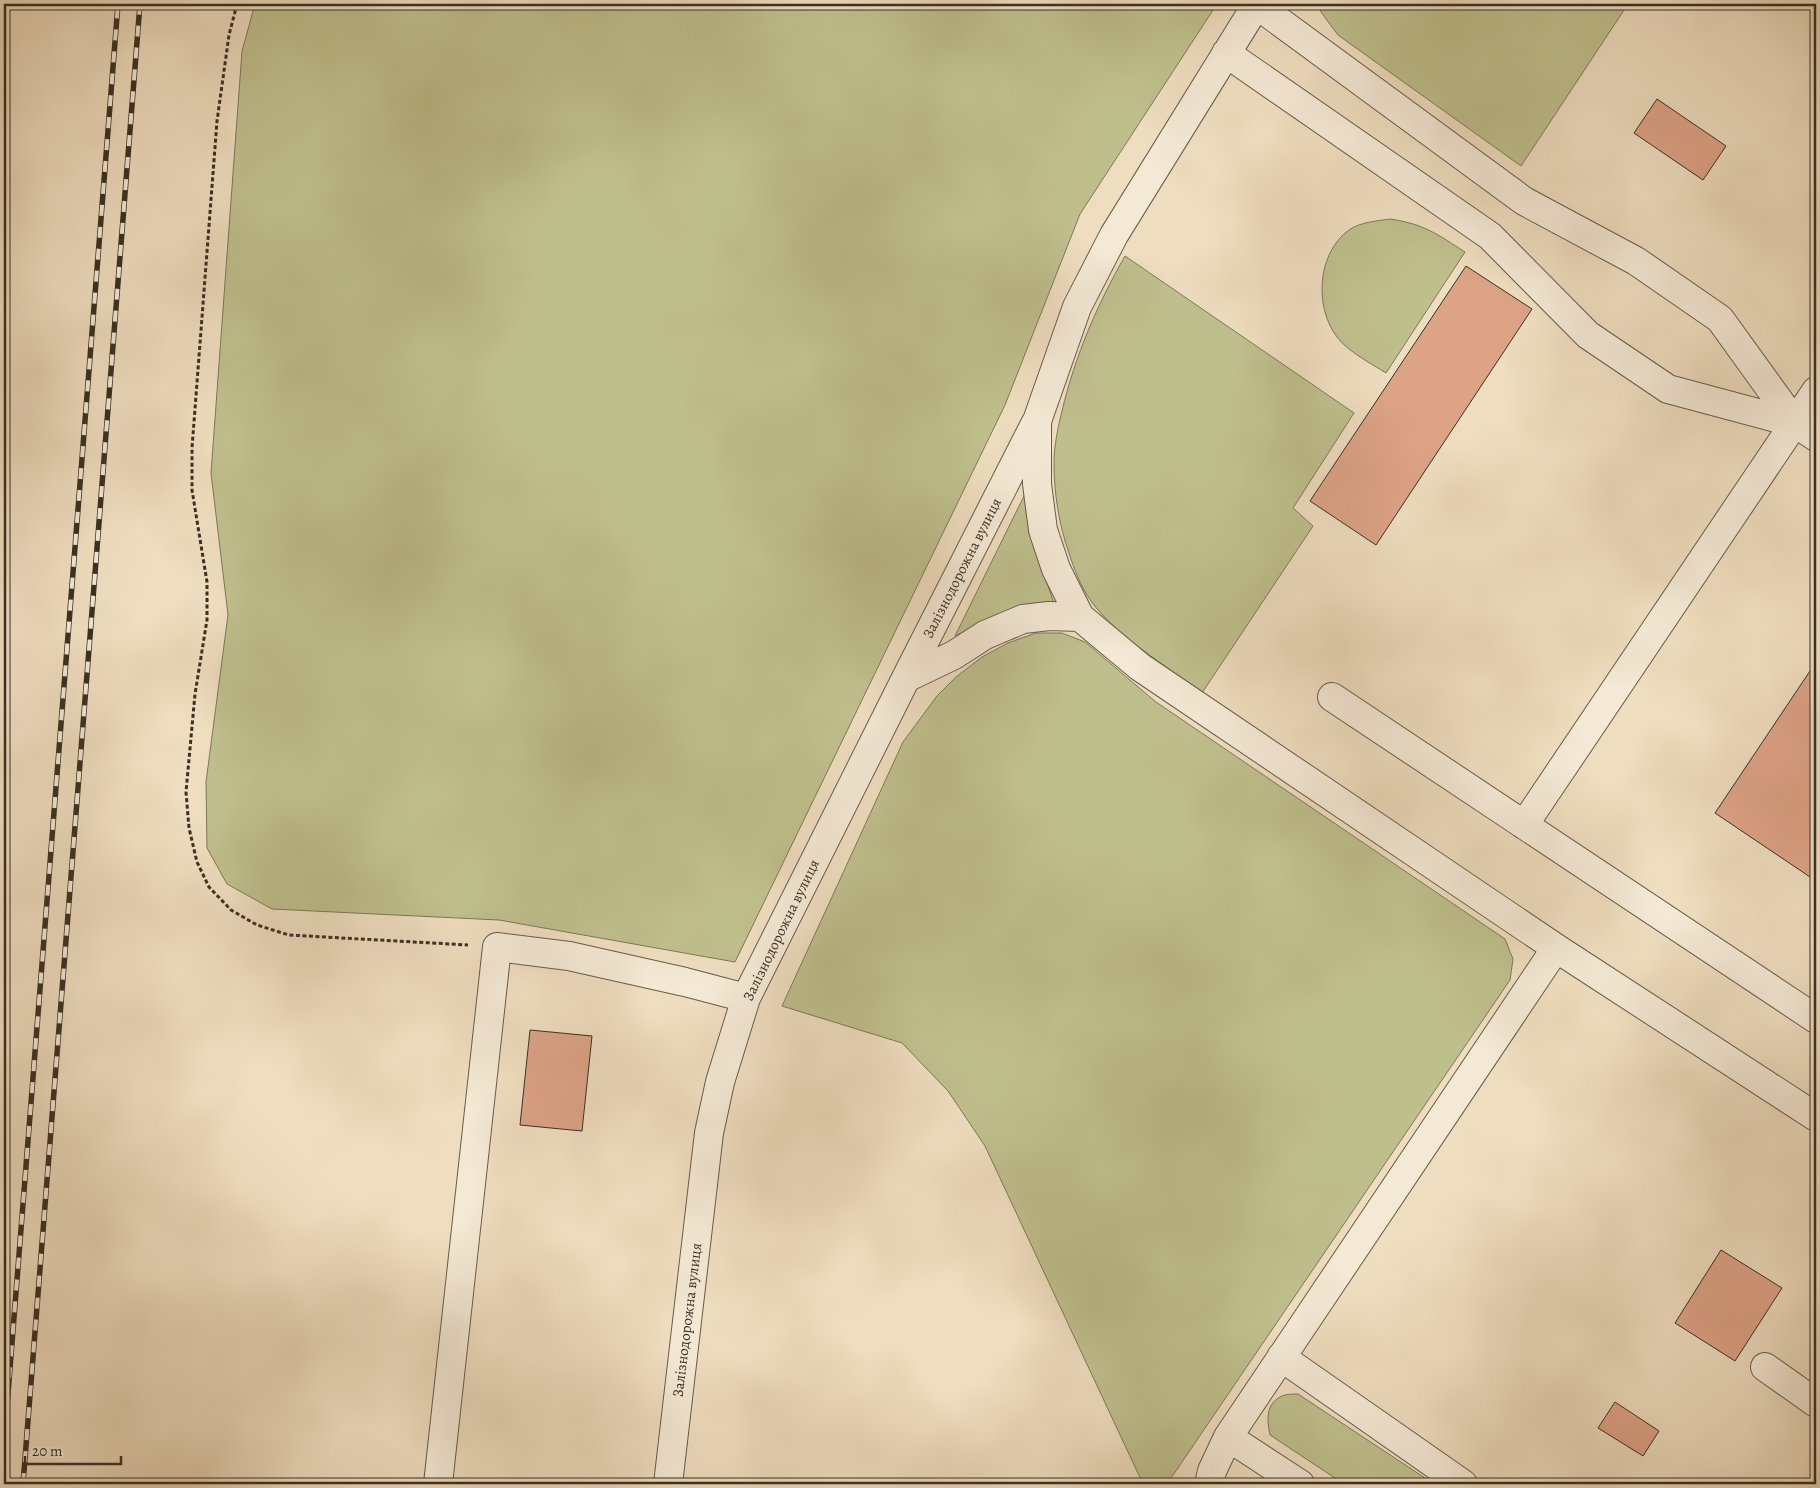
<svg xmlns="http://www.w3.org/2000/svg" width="1820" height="1488" viewBox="0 0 1820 1488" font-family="Alegreya,serif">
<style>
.green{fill:#bfbf8d;stroke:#7d7858}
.building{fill:#dda387;stroke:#3b3024}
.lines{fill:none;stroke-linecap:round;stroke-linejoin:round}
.minor-casing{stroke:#685b4b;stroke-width:30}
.path{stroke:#3b3024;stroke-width:3;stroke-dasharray:4 2.5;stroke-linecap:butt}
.minor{stroke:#f4e9d5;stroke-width:28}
.rail-casing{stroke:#3b3024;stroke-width:5.5}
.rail{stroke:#f4e9d5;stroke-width:4;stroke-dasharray:11;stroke-linecap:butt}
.labels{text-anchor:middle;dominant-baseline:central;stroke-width:4;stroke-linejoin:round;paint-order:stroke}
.street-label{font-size:15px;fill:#3b3024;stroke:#f4e9d5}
</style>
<rect width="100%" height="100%" fill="#eeddbf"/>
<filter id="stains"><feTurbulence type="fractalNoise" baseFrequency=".004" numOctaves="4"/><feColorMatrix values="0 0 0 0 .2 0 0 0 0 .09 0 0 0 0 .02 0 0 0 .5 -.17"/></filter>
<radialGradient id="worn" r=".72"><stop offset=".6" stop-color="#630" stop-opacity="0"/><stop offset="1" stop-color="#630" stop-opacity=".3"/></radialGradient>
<path class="green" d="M255,4h962l-137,210 -75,191 -270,557 -236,-42 -227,-11 -45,-25 -20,-36 -1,-66 22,-167 -17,-142 31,-422z
M1318,4h310l-107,162 -183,-131 -17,-23z
M1390,219c34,5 47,15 75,33l-79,121c-14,-9 -39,-22 -49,-36 -23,-30 -20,-84 12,-107 11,-8 28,-9 41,-11z
M1125,256l229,157 -61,95 20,18 -111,167c-35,-27 -86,-57 -111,-92 -10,-14 -17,-32 -22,-48 -10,-28 -15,-60 -15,-90 0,-17 4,-36 8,-52 13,-55 35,-106 63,-155z
M1026,492l10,59 18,52 -45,7 -54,26z
M1036,633h26l23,9 71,60 349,237 8,20 -3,21 -343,504h-24l-158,-338 -37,-55 -46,-48 -120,-37 121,-264 34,-46 19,-19 26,-20 26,-14z
M1298,1394l136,90h-90l-74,-49c-3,-15 -5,-31 12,-39 4,-2 11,-2 16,-2z"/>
<path class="building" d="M1657,99l69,47 -23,34 -69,-47z
M1466,266l66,43 -156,236 -66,-44z
M1816,662v219l-101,-68z
M530,1030l62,6 -10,95 -62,-6z
M1721,1250l61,38 -47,73 -60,-38z
M1615,1402l44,29 -16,25 -45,-28z"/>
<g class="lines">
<defs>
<path id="minor" d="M1257,4l-143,231 -37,72 -40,114v63l6,46 13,39 24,48 60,50 416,281 260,169
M1257,5l267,196 112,60 84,58 75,104
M1226,53l264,183 98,99 80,54 127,34 21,14
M906,678l48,-23 31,-20 38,-16 26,-3 31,1
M1332,697l484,322
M1524,825l292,-434
M1281,1357l182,127
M1765,1367l51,36
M1228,1437l72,47
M438,1484l59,-537 72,9 116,26 61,16
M668,1484l41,-351 11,-51 26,-84 160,-320 129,-254
M1209,1484l3,-13 16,-34 328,-489"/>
</defs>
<use href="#minor" class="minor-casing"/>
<path class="path" d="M237,4l-8,31 -12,86 -25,327v42l15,92v38l-12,74 -9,98 3,36 8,34 12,25 22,23 26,15 32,10 179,10"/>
<use href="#minor" class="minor"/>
<defs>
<path id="rail" d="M4,1444l114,-1440
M23,1484l117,-1480"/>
</defs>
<use href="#rail" class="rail-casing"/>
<use href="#rail" class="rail"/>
</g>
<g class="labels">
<g class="street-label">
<text transform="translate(962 568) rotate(-63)">Залізнодорожна вулиця</text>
<text transform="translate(781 930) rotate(-64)">Залізнодорожна вулиця</text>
<text transform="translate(687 1320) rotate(-83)">Залізнодорожна вулиця</text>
</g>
</g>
<rect width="1820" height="1488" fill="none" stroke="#eeddbf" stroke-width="20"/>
<rect x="5" y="5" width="1810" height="1478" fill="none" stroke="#3b3024" stroke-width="2.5"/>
<rect x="10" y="10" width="1800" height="1468" fill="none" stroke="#3b3024"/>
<path d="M25 1456v8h96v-8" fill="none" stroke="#3b3024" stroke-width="2.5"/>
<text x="32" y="1456" font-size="15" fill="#3b3024" stroke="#f4e9d5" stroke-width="4" paint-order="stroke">20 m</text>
<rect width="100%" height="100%" filter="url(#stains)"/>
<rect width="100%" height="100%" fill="url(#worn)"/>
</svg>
